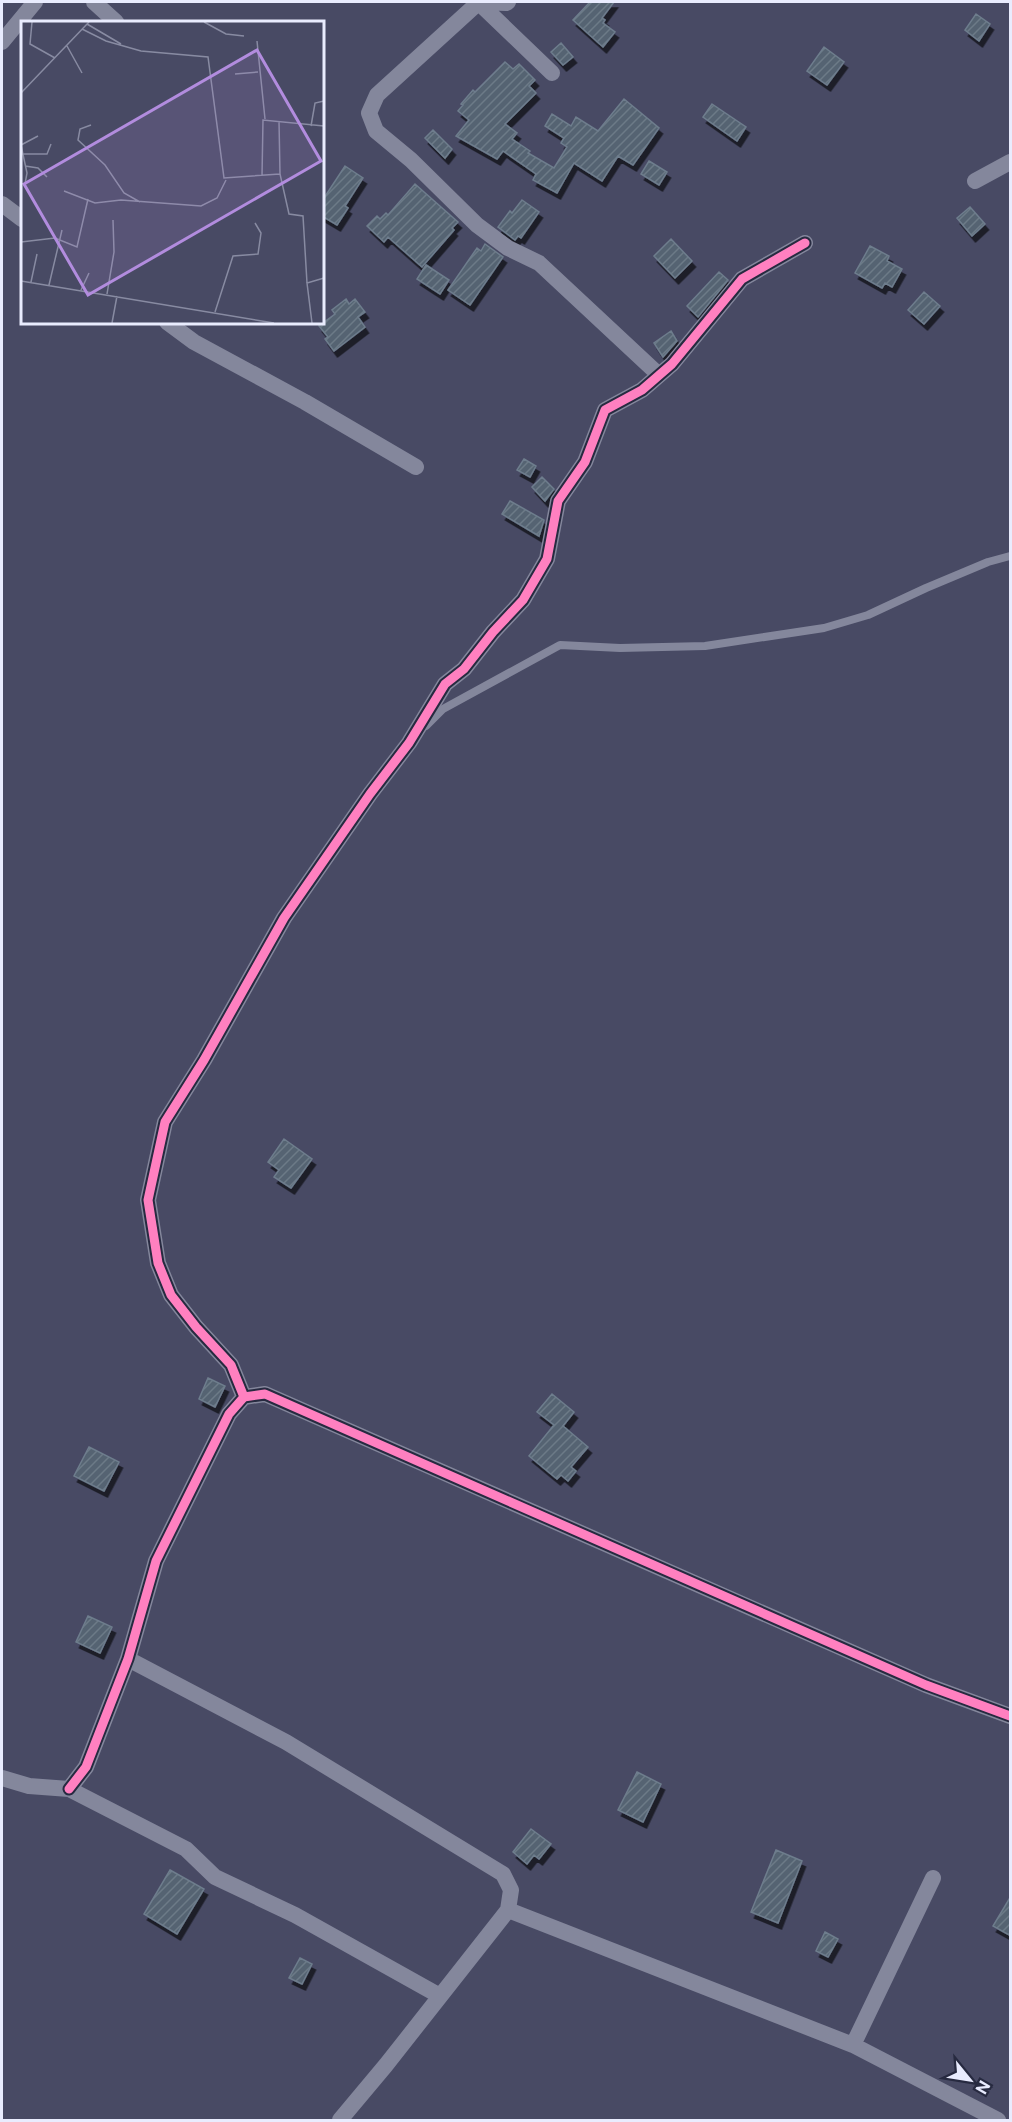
<svg xmlns="http://www.w3.org/2000/svg" width="1012" height="2122" viewBox="0 0 1012 2122" font-family="'Public Sans',sans-serif">
<style>
.building{fill:url(#building-hatch);stroke:#6e7d8d;stroke-width:1.5;filter:url(#shadow)}
.lines{fill:none;stroke-linecap:round;stroke-linejoin:round}
.lane{stroke:#84879c;stroke-width:8}
.street{stroke:#84879c;stroke-width:16}
.cycleway-casing{stroke:#272a40;stroke-width:13}
.cycleway{stroke:#ff80c0;stroke-width:9}
.inset-road{fill:none;stroke:#888ba2;stroke-width:1.5}
.view{fill:#b28cde;fill-opacity:0.15;stroke:#b28cde;stroke-width:3}
.inset-edge{fill:none;stroke:#e9ecfe;stroke-width:3}
</style>
<defs>
<pattern id="building-hatch" width="6" height="6" patternUnits="userSpaceOnUse" patternTransform="scale(1.5)"><rect width="6" height="6" fill="#546372"/><path d="M-1 1l2-2M0 6l6-6M5 7l2-2" fill="none" stroke="#6d7a87"/></pattern>
<filter id="shadow"><feDropShadow dx="3.5" dy="6" stdDeviation="0" flood-color="#0009"/></filter>
</defs>
<rect width="100%" height="100%" fill="#484a64"/>
<path class="building" d="M590,2h24l-12,16 3,2 -2,3 12,9 -12,15 -30,-27z
M976,14l14,10 -11,17 -14,-11z
M561,43l12,14 -10,8 -12,-13z
M824,47l20,15 -17,23 -20,-14z
M505,62l8,7 6,-5 16,16 -6,6 7,7 -31,31 12,9 -5,6 18,12 -2,2 26,15 13,-21 -6,-4 3,-5 -19,-12 7,-12 19,12 5,-9 22,14 26,-32 35,29 -26,37 -15,-9 -16,25 -28,-18 -17,30 -24,-13 3,-6 -33,-23 -6,8 -41,-23 13,-16 -11,-9 5,-6 -2,-1 12,-14 2,2z
M712,104l34,23 -9,14 -34,-24z
M433,130l19,19 -7,9 -20,-20z
M649,161l18,11 -8,13 -18,-11z
M345,166l18,12 -18,28 3,2 -11,17 -15,-9v-15z
M415,184l43,38 -6,6 2,2 -32,37 -34,-30 -4,5 -17,-16 10,-10 3,3 6,-6 2,2z
M522,200l17,12 -18,26 -3,-2 -3,4 -17,-13 12,-16 2,2z
M970,207l15,17 -13,12 -15,-18z
M671,239l21,22 -17,17 -21,-22z
M485,244l18,13 -33,48 -22,-15 29,-42 4,3z
M870,246l19,10 -2,5 15,8 -10,18 -7,-4 -3,5 -27,-15z
M426,265l23,15 -9,14 -23,-15z
M719,272l9,8 -30,37 -11,-11z
M924,292l16,14 -16,18 -16,-14z
M346,299l3,5 6,-5 10,13 -7,5 7,10 -31,24 -9,-12 3,-2 -9,-11 16,-12 -3,-4z
M671,331l6,10 -14,16 -9,-14z
M524,459l12,7 -6,11 -13,-7z
M542,477l12,12 -9,12 -13,-14z
M510,501l34,19 -5,16 -37,-22z
M284,1139l28,20 -21,29 -17,-11 5,-7 -11,-8z
M208,1378l17,8 -10,21 -16,-8z
M552,1394l22,18 -11,14 25,21 -17,20 5,4 -8,10 -7,-6 -4,4 -28,-23 25,-31 -17,-13z
M89,1447l30,15 -15,29 -30,-15z
M88,1616l24,11 -12,26 -24,-11z
M637,1772l24,12 -18,38 -25,-12z
M531,1829l20,15 -12,15 -5,-4 -7,9 -14,-12z
M776,1850l26,11 -24,62 -27,-11z
M170,1870l34,19 -27,45 -33,-20z
M1011,1896v40l-18,-10z
M825,1932l13,7 -10,18 -12,-6z
M300,1958l12,6 -10,20 -13,-6z"/>
<g class="lines">
<path class="lane" d="M426,726l17,-17 117,-64 60,3 85,-2 119,-18 44,-13 58,-27 62,-26 22,-6"/>
<path class="street" d="M94,2l22,20
M478,2l74,71
M508,2l-2,1 -27,-1 -102,93 -8,18 7,18 35,29 66,65 31,23 31,15 119,111
M2,42l33,-40
M975,181l35,-19
M2,204l20,15
M167,322l27,20 111,60 111,65
M244,1397l-13,-32 -35,-38 -25,-32 -13,-32 -10,-63 17,-78 39,-62 80,-142 86,-124 39,-51 36,-59 19,-15 29,-37 30,-32 24,-41 11,-58 27,-39 20,-52 37,-20 30,-26 70,-85 63,-36
M128,1659l158,83 217,132 8,16 -3,20 -122,155 -46,55
M2,1778l27,8 40,3 117,60 29,28 80,38 145,81
M69,1789l17,-22 42,-108 28,-98 73,-147 15,-17 21,-3 661,291 84,31
M508,1910l345,135 145,75
M853,2045l80,-167"/>
<defs>
<path id="cycleway" d="M244,1397l-13,-32 -35,-38 -25,-32 -13,-32 -10,-63 17,-78 39,-62 80,-142 86,-124 39,-51 36,-59 19,-15 29,-37 30,-32 24,-41 11,-58 27,-39 20,-52 37,-20 30,-26 70,-85 63,-36
M69,1789l17,-22 42,-108 28,-98 73,-147 15,-17 21,-3 661,291 84,31"/>
</defs>
<use href="#cycleway" class="cycleway-casing"/>
<use href="#cycleway" class="cycleway"/>
</g>
<g transform="translate(21 21)">
<rect width="303" height="303" fill="#484a64"/>
<path class="inset-road" d="M11,1l-2,22 25,14M183,1l22,12 18,2M66,3l34,20M61,8l24,12 35,10 67,6 16,121 56,-4M236,20l8,78M46,25l15,27M214,53l23,-2M0,72l68,-71M258,100l1,53 9,40 14,2 4,67M70,104l-11,4 -2,11 27,25 19,28 16,9M290,105l4,-23 9,-2M0,124l6,28 -2,11M0,124l17,-9M1,133h25l4,-10M4,145l13,2 9,9M241,155l1,-56 61,6M43,170l31,12 26,-3 80,6 16,-8 9,-18M0,221l34,-4 22,9 11,-48M0,260l253,42M10,261l6,-28M28,264l13,-55M60,269l8,-17M86,273l7,-42 -1,-32M194,291l18,-56 25,-2 3,-21 -6,-10M91,302l5,-27M291,302l-5,-40 17,-5"/>
<path class="view" d="M236,29l64,111 -233,134 -64,-111z"/>
<rect width="303" height="303" class="inset-edge"/>
</g>
<rect width="1012" height="2122" fill="none" stroke="#e9ecfe" stroke-width="6"/>
<g transform="translate(970 2080) rotate(120)" stroke="#272a40" stroke-width="4.5" paint-order="stroke">
<path d="M0-4.5L10 22L0 15L-10 22Z" fill="#e9ecfe"/>
<text y="-9" font-size="16" font-weight="bold" text-anchor="middle" fill="#e9ecfe">N</text>
</g>
</svg>
